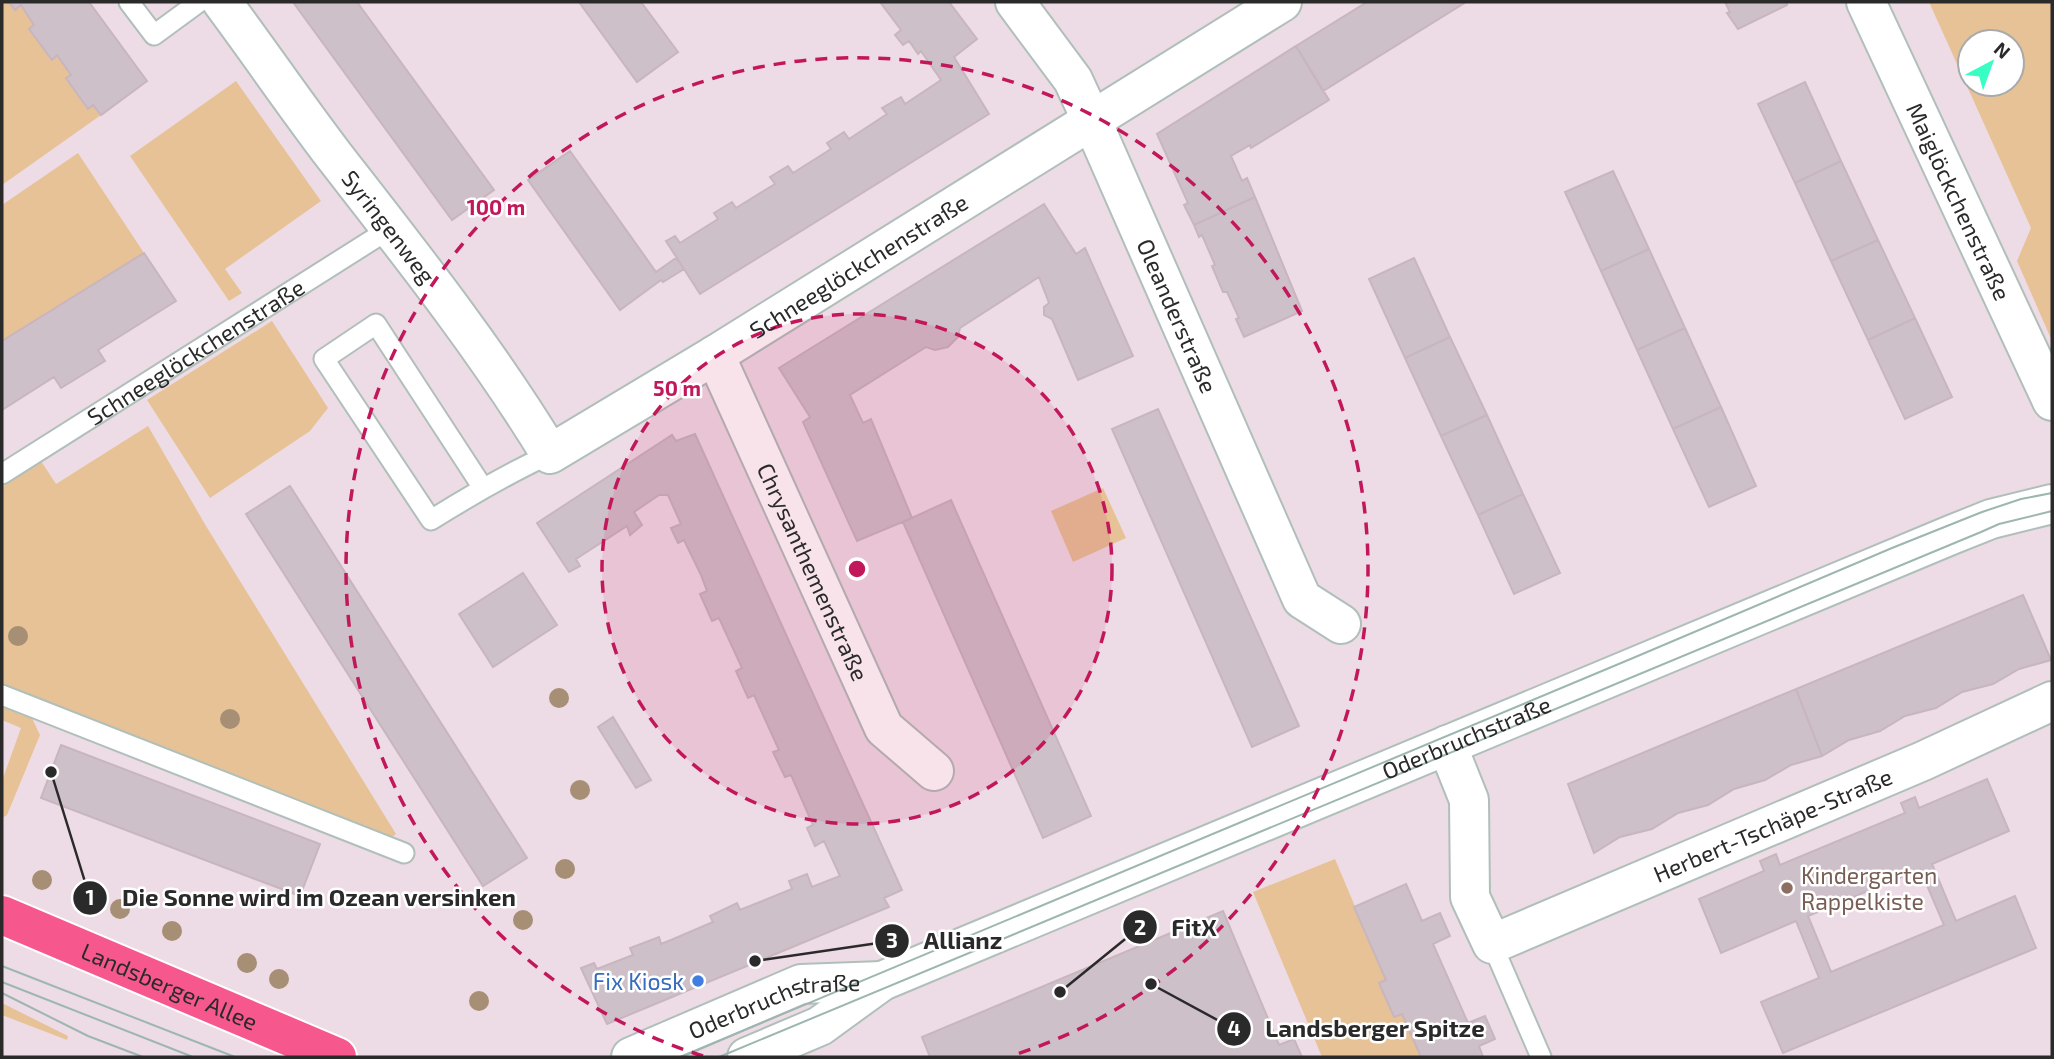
<svg xmlns="http://www.w3.org/2000/svg" width="2054" height="1059" viewBox="0 0 2054 1059" font-family="'Exo 2',sans-serif">
<style>
.green{fill:#e6c296;fill-rule:evenodd}
.building{fill:#cec0c8;stroke:#c8b5be;stroke-width:2;fill-rule:evenodd}
.lines{fill:none;stroke-linecap:round;stroke-linejoin:round}
.lane-casing{stroke:#b0bfba;stroke-width:23}
.street-casing{stroke:#b0bfba;stroke-width:42}
.secondary-casing{stroke:#b0bfba;stroke-width:42}
.primary-casing{stroke:#fff;stroke-width:42}
.lane{stroke:#fff;stroke-width:19}
.street{stroke:#fff;stroke-width:38}
.secondary{stroke:#fff;stroke-width:38}
.primary{stroke:#f6588e;stroke-width:38}
.tram{stroke:#9eb6b0;stroke-width:2}
.tree{fill:#a68f74}
.ring{fill:none;stroke:#c2185b;stroke-width:3.5;stroke-dasharray:12 9}
.education-dot{fill:#8d6e63;stroke:#fff;stroke-width:2.5}
.shop-dot{fill:#3f7fe0;stroke:#fff;stroke-width:2.5}
.labels{text-anchor:middle;dominant-baseline:central;stroke-width:5;stroke-linejoin:round;paint-order:stroke}
.street-label{font-size:23px;fill:#2a2a2a;stroke:#fff}
.education-label{font-size:23px;fill:#785e54;stroke:#fff;text-anchor:start}
.shop-label{font-size:23px;fill:#366cbe;stroke:#fff;text-anchor:end}
.centre{fill:#c2185b;stroke:#fff;stroke-width:3.5}
.ring-label{font-size:21px;text-anchor:middle;font-weight:bold;fill:#c2185b;stroke:#fff;stroke-width:5;stroke-linejoin:round;paint-order:stroke}
.leader{fill:none;stroke:#2a2a2a;stroke-width:2.5}
.callout-dot{fill:#2a2a2a;stroke:#fff;stroke-width:2.5}
.mark-label{font-size:21px;text-anchor:middle;font-weight:bold;fill:#fff}
.callout-label{font-size:24px;text-anchor:middle;font-weight:bold;fill:#2a2a2a;stroke:#fff;stroke-width:5;stroke-linejoin:round;paint-order:stroke}
</style>
<rect width="100%" height="100%" fill="#eddce5"/>
<path class="green" d="M2,2h7l6,8 6,-5 13,20 -5,4 22,30 6,-4 14,20 -5,4 21,30 6,-4 8,10 -99,70z
M1929,2h123v339l-35,-80 14,-33zM1970,42h42v42h-42z
M236,81l85,120 -96,68 17,24 -13,8 -99,-145z
M78,153l66,100 -142,88v-136z
M272,321l56,87 -18,23 -100,67 -63,-98z
M148,426l58,100 190,308 -8,6 -386,-155v-198l39,-26 15,23z
M1103,488l23,50 -53,24 -22,-51z
M2,705l29,11 9,19 -33,80 -5,3v-37l19,-53 -19,-8z
M1335,859l51,121 -7,4 15,33 8,-3 19,43h-99l-69,-165z
M2,1003l66,33 -1,4 -65,-25z"/>
<path class="building" d="M9,2h80l58,79 -46,34 -8,-10 -5,4 -22,-31 5,-3 -14,-20 -5,5 -23,-31 5,-4 -13,-20 -6,5z
M293,2h64l137,188 -42,30z
M579,2h62l37,50 -41,30z
M880,2h69l28,37 -23,18 35,57 -289,180 -34,-53 9,-5 5,7 38,-24 -4,-6 18,-11 4,6 39,-24 -5,-7 18,-11 5,7 38,-24 -4,-6 17,-11 5,7 38,-25 -5,-6 19,-11 4,7 36,-24 -20,-29 -3,3 -9,-13 -6,4 -8,-10 6,-5z
M1367,2h99l-143,89 -27,-45z
M1725,2h61l1,3 -49,24 -11,-16 3,-1z
M1296,46l33,54 -78,48 -1,-3 -19,11 11,25 5,-3 8,19 -61,28 -10,-20 4,-2 -31,-69z
M1805,82l36,79 -46,22 -37,-79z
M570,151l86,121 20,-14 8,11 -21,13 -2,-2 -41,30 -92,-130z
M1841,161l37,79 -47,21 -36,-78z
M1613,171l36,78 -48,22 -36,-79z
M1255,197l47,114 -58,26 -8,-18 3,-1 -12,-26h-4l-11,-26 3,-1 -13,-30 -3,2 -5,-12z
M1044,204l32,50 9,-6 48,108 -55,24 -26,-61 -8,-4v-8l5,-4 -10,-26 -79,51 -2,9 -10,10 -13,3 -9,-3 -76,48 13,28 8,-4 41,99 -55,23 -54,-119 7,-5 -31,-49z
M1878,240l37,78 -47,22 -37,-79z
M1649,249l36,79 -48,22 -36,-79z
M144,253l32,48 -78,49 7,11 -44,27 -7,-11 -52,33v-69z
M1414,258l36,79 -45,21 -36,-79z
M1915,318l37,79 -47,22 -37,-79z
M1685,328l36,79 -48,22 -36,-79z
M1450,337l37,78 -46,21 -36,-78z
M1721,407l35,79 -47,21 -36,-78z
M1158,409l141,317 -47,21 -140,-318z
M1487,415l36,79 -45,21 -37,-79z
M695,434l207,456 -18,8 5,9 -282,117 -26,-56 13,-5 3,6 36,-14 -3,-7 29,-11 2,7 10,-4 42,-18 -3,-6 27,-13 3,7 52,-21 -3,-8 18,-7 5,13 28,-11 -16,-35 -9,5 -8,-18 6,-3 -22,-50 -6,2 -12,-25 6,-2 -25,-55 -6,3 -12,-27 6,-3 -23,-50 -7,3 -12,-27 7,-3 -6,-16 -17,-35 -6,3 -7,-15 10,-4 -13,-29h-9l-25,17 8,13 -12,10 -3,-9 -51,33 4,7 -11,6 -32,-49 135,-88 4,6z
M290,486l237,372 -44,28 -237,-372z
M1523,494l37,79 -46,21 -36,-79z
M951,500l140,316 -48,22 -140,-316z
M523,573l34,52 -64,42 -34,-53z
M2023,595l28,65 -32,9 -26,15 -31,8 -26,16 -31,8 -25,15 -31,9 -27,16 -26,-67z
M1796,689l26,67 -31,9 -26,15 -31,9 -26,16 -30,8 -26,16 -32,8 -26,16 -26,-69z
M613,717l38,63 -15,8 -38,-61z
M61,745l259,99 -20,52 -259,-98z
M1987,779l22,52 -77,33 24,57 59,-25 21,52 -253,105 -22,-51 58,-24 -23,-57 -75,32 -22,-54 65,-28 -4,-10 16,-7 4,11 125,-52 -4,-10 14,-6 4,11zM1920,869l24,56 -113,47 -23,-56z
M1406,884l16,37 18,-8 10,23 -17,8 35,79 17,-7 10,23 -16,7 4,11h-62l-19,-43 -8,3 -15,-34 7,-3 -32,-73z
M1223,911l56,134 15,-6 8,18h-372l-8,-20z"/>
<g class="lines">
<defs>
<g id="lane">
<path d="M129,2l25,33 45,-33"/>
<path id="s1" d="M2,474l389,-246"/>
<path d="M483,488l-107,-164 -52,35 107,161c40,-25 76,-46 119,-66"/>
<path d="M2,695l402,158"/>
<path d="M1492,944l49,113"/>
</g>
<g id="street">
<path id="s2" d="M222,2c38,51 74,104 113,155 74,95 152,193 215,297l165,-99 567,-353"/>
<path id="s3" d="M1015,2l58,78 19,41 210,478 39,25"/>
<path id="s4" d="M1866,2l186,399"/>
<path id="s5" d="M715,355l169,373 50,43"/>
<path id="s6" d="M1447,745l22,55 1,97 22,47 431,-183 129,-60"/>
</g>
<g id="secondary">
<path id="s7" d="M631,1057l170,-73 81,-3"/>
<path id="s8" d="M747,1057l73,-31 62,-45 1069,-446 40,-16 61,-15"/>
</g>
<g id="primary">
<path id="s9" d="M2,915l335,142"/>
</g>
</defs>
<use href="#lane" class="lane-casing"/>
<use href="#street" class="street-casing"/>
<use href="#secondary" class="secondary-casing"/>
<use href="#primary" class="primary-casing"/>
<use href="#lane" class="lane"/>
<use href="#street" class="street"/>
<use href="#secondary" class="secondary"/>
<use href="#primary" class="primary"/>
<path class="tram" d="M2,966l233,91
M2,982l191,75
M2,993l86,43 55,21
M680,1057l953,-399 259,-110 90,-36 39,-13 31,-6
M719,1057l1262,-525 18,-8 53,-13"/>
</g>
<g class="tree">
<circle cx="18" cy="636" r="10"/>
<circle cx="559" cy="698" r="10"/>
<circle cx="230" cy="719" r="10"/>
<circle cx="580" cy="790" r="10"/>
<circle cx="565" cy="869" r="10"/>
<circle cx="42" cy="880" r="10"/>
<circle cx="120" cy="909" r="10"/>
<circle cx="523" cy="920" r="10"/>
<circle cx="172" cy="931" r="10"/>
<circle cx="247" cy="963" r="10"/>
<circle cx="279" cy="979" r="10"/>
<circle cx="479" cy="1001" r="10"/>
</g>
<circle cx="857" cy="569" r="255" fill="#c2185b" fill-opacity=".12"/>
<g class="ring">
<circle cx="857" cy="569" r="255"/>
<path d="M703 1056A511 511 0 1 1 1011 1056"/>
</g>
<circle class="education-dot" cx="1787" cy="888" r="7"/>
<circle class="shop-dot" cx="698" cy="981" r="7"/>
<g class="labels">
<g class="street-label">
<text stroke="none"><textPath href="#s4" startOffset="220">Maiglöckchenstraße</textPath></text>
<text stroke="none"><textPath href="#s2" startOffset="280">Syringenweg</textPath></text>
<text stroke="none"><textPath href="#s2" startOffset="920">Schneeglöckchenstraße</textPath></text>
<text stroke="none"><textPath href="#s3" startOffset="355">Oleanderstraße</textPath></text>
<text stroke="none"><textPath href="#s1" startOffset="229">Schneeglöckchenstraße</textPath></text>
<text stroke="none"><textPath href="#s5" startOffset="238">Chrysanthemenstraße</textPath></text>
<text stroke="none"><textPath href="#s8" startOffset="789">Oderbruchstraße</textPath></text>
<text stroke="none"><textPath href="#s6" startOffset="513">Herbert-Tschäpe-Straße</textPath></text>
<text stroke="none"><textPath href="#s9" startOffset="182">Landsberger Allee</textPath></text>
<text stroke="none"><textPath href="#s7" startOffset="154">Oderbruchstraße</textPath></text>
</g>
<g class="education-label">
<text x="1801" y="875">Kindergarten<tspan x="1801" dy="26">Rappelkiste</tspan></text>
</g>
<g class="shop-label">
<text x="684" y="981">Fix Kiosk</text>
</g>
</g>
<circle cx="857" cy="569" r="10" class="centre"/>
<g class="ring-label">
<text x="496" y="215">100 m</text>
<text x="677" y="396">50 m</text>
</g>
<path class="leader" d="M51 772L90 898M1060 992L1140 927M755 961L892 941M1151 984L1234 1029"/>
<g class="callout-dot">
<circle cx="51" cy="772" r="7"/>
<circle cx="1060" cy="992" r="7"/>
<circle cx="755" cy="961" r="7"/>
<circle cx="1151" cy="984" r="7"/>
<circle cx="90" cy="898" r="18"/>
<circle cx="1140" cy="927" r="18"/>
<circle cx="892" cy="941" r="18"/>
<circle cx="1234" cy="1029" r="18"/>
</g>
<g class="mark-label">
<text x="90" y="905">1</text>
<text x="1140" y="935">2</text>
<text x="892" y="948">3</text>
<text x="1234" y="1036">4</text>
</g>
<g class="callout-label">
<text x="319" y="906">Die Sonne wird im Ozean versinken</text>
<text x="1194" y="936">FitX</text>
<text x="963" y="949">Allianz</text>
<text x="1375" y="1037">Landsberger Spitze</text>
</g>
<rect width="2054" height="1059" fill="none" stroke="#2a2a2a" stroke-width="7"/>
<g transform="translate(1991 63) rotate(41)"><circle r="33" fill="#ffffff" stroke="#aaaaaa" stroke-width="2"/>
<path d="M0-5L12 26L0 18L-12 26Z" fill="#37ffc4"/>
<text y="-10" font-size="19" font-weight="bold" text-anchor="middle" fill="#2a2a2a">N</text>
</g>
</svg>
